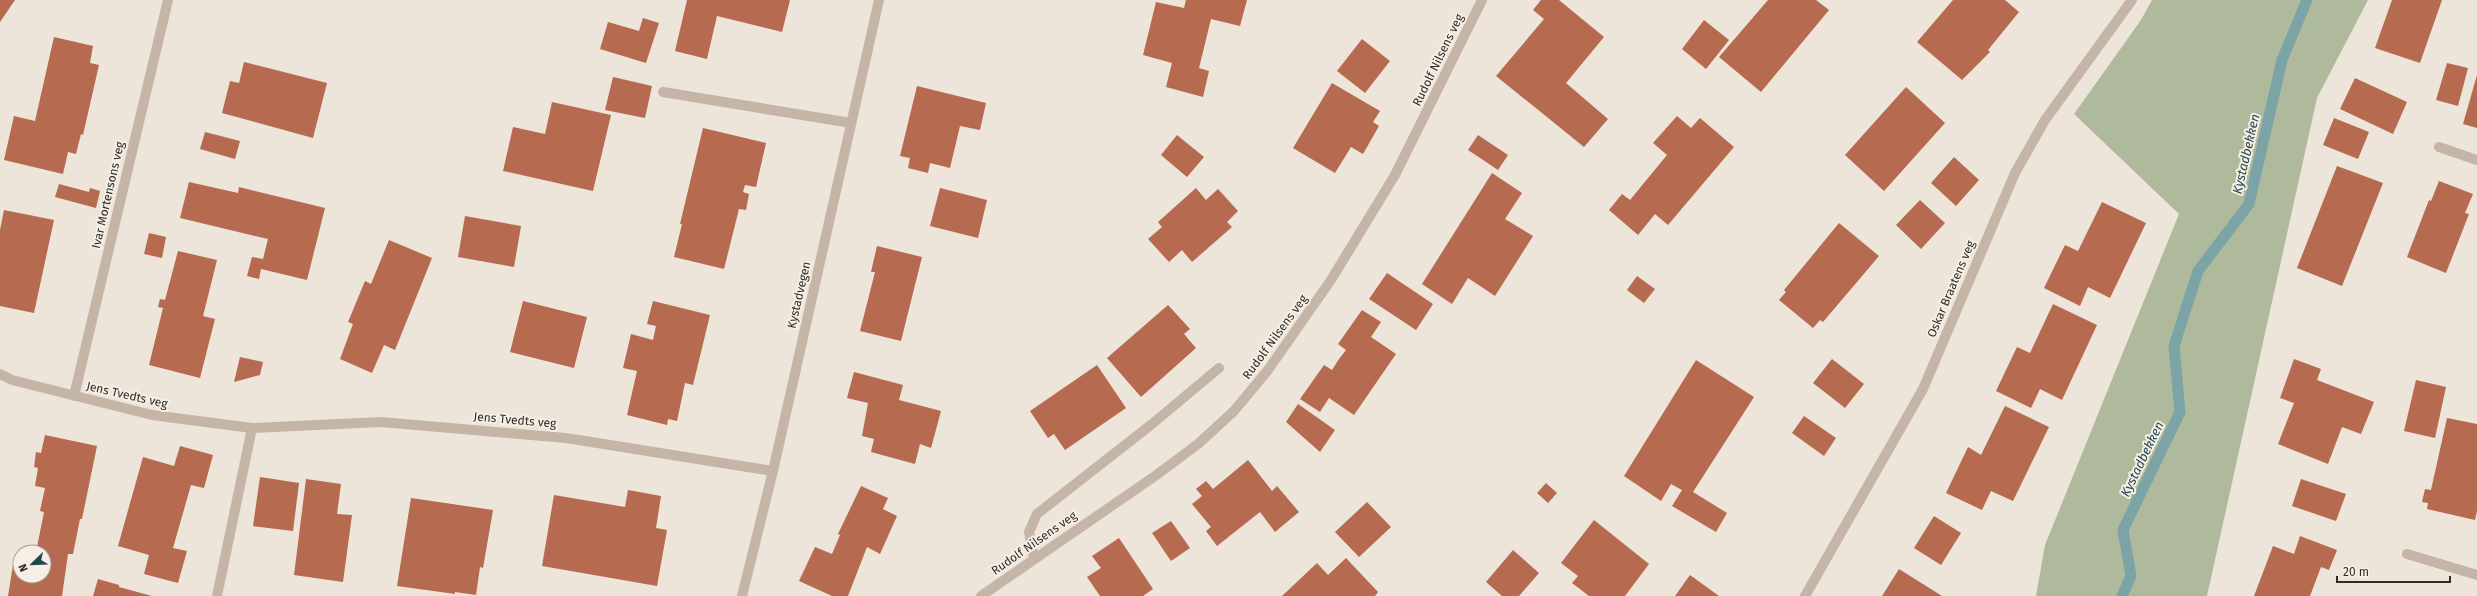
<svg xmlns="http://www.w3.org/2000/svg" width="2477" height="596" viewBox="0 0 2477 596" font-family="'Fira Sans',sans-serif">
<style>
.green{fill:#afba9c}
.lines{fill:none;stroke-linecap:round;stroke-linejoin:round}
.stream{stroke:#7ca4a7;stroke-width:11}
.building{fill:#b66a4f}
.minor{stroke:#c4b5a7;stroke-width:10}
.labels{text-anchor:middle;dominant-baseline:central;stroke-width:4;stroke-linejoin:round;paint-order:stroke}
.street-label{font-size:12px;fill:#312a27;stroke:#f6efe5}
.water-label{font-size:13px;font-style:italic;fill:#22494d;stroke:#f6efe5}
</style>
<rect width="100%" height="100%" fill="#ede4da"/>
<path class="green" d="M2152,0h216l-51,98 -110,498h-171l9,-51 134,-331 -105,-100 67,-94z"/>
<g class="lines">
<path class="stream" d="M2122,596l9,-20 -8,-46 57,-118 -6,-66 24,-75 51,-67 33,-144 25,-60"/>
</g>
<path class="building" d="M0,0h15l-15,22z
M687,0h103l-8,32 -65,-16 -10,43 -32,-8z
M1186,0h61l-7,26 -29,-7 -12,49 10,3 -6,26 -37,-10 6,-24 -29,-8 13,-53 28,6z
M1541,0h18l45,37 -38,46 42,36 -24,28 -88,-71 48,-57 -11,-9z
M1768,0h48l13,10 -68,82 -42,-35z
M1953,0h52l14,12 -31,38 2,2 -28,28 -45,-38z
M2392,0h50l-22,63 -45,-15z
M643,18l16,5 -13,40 -46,-14 8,-27 31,9z
M1704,20l25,20 -23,29 -24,-20z
M54,37l39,9 -3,17 9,2 -16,70 -2,-1 -5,20 -8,-2 -5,22 -59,-14 10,-44 21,5z
M1362,39l28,22 -25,32 -28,-22z
M244,62l83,21 -14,55 -91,-25 8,-32 9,2z
M2447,63l21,5 -10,38 -22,-6z
M2477,75v53l-14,-4z
M613,77l39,9 -7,32 -40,-8z
M2355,78l52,24 -14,32 -53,-25z
M1332,83l48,28 -7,11 6,4 -16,28 -12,-7 -16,26 -42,-25z
M917,86l69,17 -6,27 -20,-4 -10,42 -20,-5 -2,10 -20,-5 2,-10 -10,-2z
M1906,87l39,36 -61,68 -39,-36z
M552,102l59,13 -18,76 -90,-20 10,-44 32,7z
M1677,116l14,12 9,-10 34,29 -66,78 -13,-11 -17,21 -29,-25 13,-16 8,6 37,-45 -14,-12z
M2334,118l35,14 -11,27 -35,-14z
M703,128l63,15 -10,44 -11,-2 -2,7 6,2 -3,16 -7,-1 -15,60 -50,-12 8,-33h-2z
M205,132l35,9 -5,18 -35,-10z
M1177,135l27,22 -17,20 -26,-22z
M1478,135l30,20 -10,15 -30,-20z
M1954,157l25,23 -23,26 -25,-23z
M2337,166l46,17 -41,103 -45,-18z
M1492,173l30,20 -17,26 28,17 -38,60 -27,-18 -16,26 -30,-20z
M2439,181l34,13 -8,19 4,1 -23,59 -39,-16 22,-57 2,1z
M189,182l49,11 1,-6 86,21 -18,72 -46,-11 -2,10 -12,-3 5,-19 11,2 5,-20 -88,-21z
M59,184l30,8 1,-4 10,3 -4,17 -41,-11z
M940,188l47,12 -9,38 -48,-12z
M1196,188l10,12 12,-11 20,22 -11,11 5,5 -40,35 -10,-12 -13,12 -21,-23 14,-12 -4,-5z
M1920,200l25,23 -24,26 -25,-24z
M2102,202l44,21 -36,75 -22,-11 -8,19 -36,-18 21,-43 13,6z
M4,210l50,10 -20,93 -34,-7v-76z
M465,216l56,10 -7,41 -56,-10z
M1839,223l40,33 -56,66 -3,-2 -7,8 -34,-28 7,-8 -2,-2z
M149,233l17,4 -4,21 -18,-4z
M389,240l43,18 -37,92 -11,-5 -12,28 -32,-14 13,-35 -5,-2 17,-41 6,3z
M877,246l45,11 -21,84 -41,-10 15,-59h-4z
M178,251l39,9 -14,56 12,3 -15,59 -51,-13 14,-57 -5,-1 2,-8 5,1z
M1387,273l46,31 -17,26 -47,-31z
M1637,276l18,13 -11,14 -17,-13z
M523,301l64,16 -13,51 -64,-16z
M653,301l57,14 -17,70 -8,-2 -8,38 -9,-2 -1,6 -40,-10 10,-44 -14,-3 8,-34 22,6 3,-14 -9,-2z
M2053,304l44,21 -35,75 -22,-11 -9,19 -35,-17 21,-44 13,6z
M1168,305l22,24 -6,5 12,14 -55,49 -34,-39z
M1362,310l19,12 -10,15 25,17 -42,61 -25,-17 -9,14 -20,-13 24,-34 8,5 7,-11 7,-9 -8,-6z
M240,357l23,5 -3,13 -26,7z
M1832,359l32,25 -19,24 -32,-25z
M2294,359l27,10 -4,11 57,22 -13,32 -19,-7 -14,37 -50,-20 16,-41 -14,-5z
M1696,360l58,37 -61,95 34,21 -11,19 -44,-26 10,-16 -11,-6 -10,17 -37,-25z
M1097,365l29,43 -61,42 -11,-16 -6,4 -18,-27z
M854,372l49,13 -4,15 42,11 -10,37 -11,-4 -5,20 -44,-12 3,-13 -12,-3 6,-33 -21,-5z
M2416,380l30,7 -11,51 -31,-7z
M1298,404l37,26 -15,22 -34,-30z
M2005,406l44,21 -36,74 -22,-10 -9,19 -36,-17 22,-46 13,8z
M1804,416l32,22 -12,18 -32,-23z
M2447,418l30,6v87l-2,9 -48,-11 1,-6 -6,-1 3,-13 6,1z
M45,435l52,11 -15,73h-2l-7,35h-5l-6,42h-54l5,-31 7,1v10h24v-24h-18l1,-7 10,2 7,-35 -4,-1 5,-23 -10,-2 3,-18 -4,-1 2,-15 5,1z
M180,446l33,9 -9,33 -13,-3 -18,63 14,3 -9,32 -34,-9 5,-19 -31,-9 25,-89 31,9z
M1248,460l24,31 5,-5 22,26 -24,20 -15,-20 -43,34 -11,-15 5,-4 -19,-23 10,-8 -6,-7 10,-8 7,8z
M260,477l39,6 -6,48 -40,-5z
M306,479l35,5 -4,30 15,1 -9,67 -49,-7z
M2301,479l45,15 -10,27 -44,-15z
M1546,483l11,10 -9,10 -11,-10z
M861,486l27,12 -5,11 14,7 -17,38 -13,-7 -19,49h-16l-33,-15 16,-34 17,7 8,-19 -2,-1z
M628,490l33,6 -5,32 11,2 -10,56 -115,-20 12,-71 71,12z
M411,498l82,12 -10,58 -3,-1 -4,28 -21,-3v2l-58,-8z
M1367,502l24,25 -32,30 -24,-25z
M1934,516l27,17 -20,32 -27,-17z
M1594,520l55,44 -24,32h-36l-17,-13 6,-7 -17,-13z
M1171,521l19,27 -19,13 -19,-28z
M2300,536l37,14 -8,20 -8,-3 -11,29h-56l19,-50 21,8z
M1119,538l34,51 -10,7h-43l-13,-19 14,-9 -9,-12z
M1513,550l26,23 -20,23h-17l-16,-14z
M1346,558l32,34 -3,4h-93l35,-33 11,12z
M1899,569l43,27h-60z
M1690,575l29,21h-44z
M98,579l21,6v2l33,9h-59z"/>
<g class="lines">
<path class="minor" d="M663,92l188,31
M2439,147l38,13
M0,374l12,6 140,35 100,13 129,-6 185,16 207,33
M74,396l94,-396
M2407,554l70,21
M1034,559l-5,-27 8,-18 115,-90 67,-56
M217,596l35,-168
M742,596l31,-125 106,-471
M981,596l174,-120 43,-32 36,-33 34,-41 63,-90 64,-105 87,-175
M1805,596l118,-207 92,-216 30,-53 87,-120"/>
</g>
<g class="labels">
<g class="street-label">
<text transform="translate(1438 60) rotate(-64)">Rudolf Nilsens veg</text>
<text transform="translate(108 195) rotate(-77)">Ivar Mortensons veg</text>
<text transform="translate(1951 289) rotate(-67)">Oskar Braatens veg</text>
<text transform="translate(799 295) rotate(-77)">Kystadvegen</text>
<text transform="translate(1275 337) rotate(-54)">Rudolf Nilsens veg</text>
<text transform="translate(127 395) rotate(13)">Jens Tvedts veg</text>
<text transform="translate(515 420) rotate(5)">Jens Tvedts veg</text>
<text transform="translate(1034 543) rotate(-35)">Rudolf Nilsens veg</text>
</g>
<g class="water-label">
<text transform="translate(2246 154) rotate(-77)">Kystadbekken</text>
<text transform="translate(2142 459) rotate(-64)">Kystadbekken</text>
</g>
</g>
<g transform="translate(32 564) rotate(247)"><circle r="19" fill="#f6efe5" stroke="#a7a099"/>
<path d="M0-3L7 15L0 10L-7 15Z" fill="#22494d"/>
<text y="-6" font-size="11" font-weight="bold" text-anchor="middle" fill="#312a27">N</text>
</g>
<path d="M2337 576v6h113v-6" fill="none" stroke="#312a27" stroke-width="2"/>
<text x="2343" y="576" font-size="12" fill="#312a27" stroke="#f6efe5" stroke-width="3" paint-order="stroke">20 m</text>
</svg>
